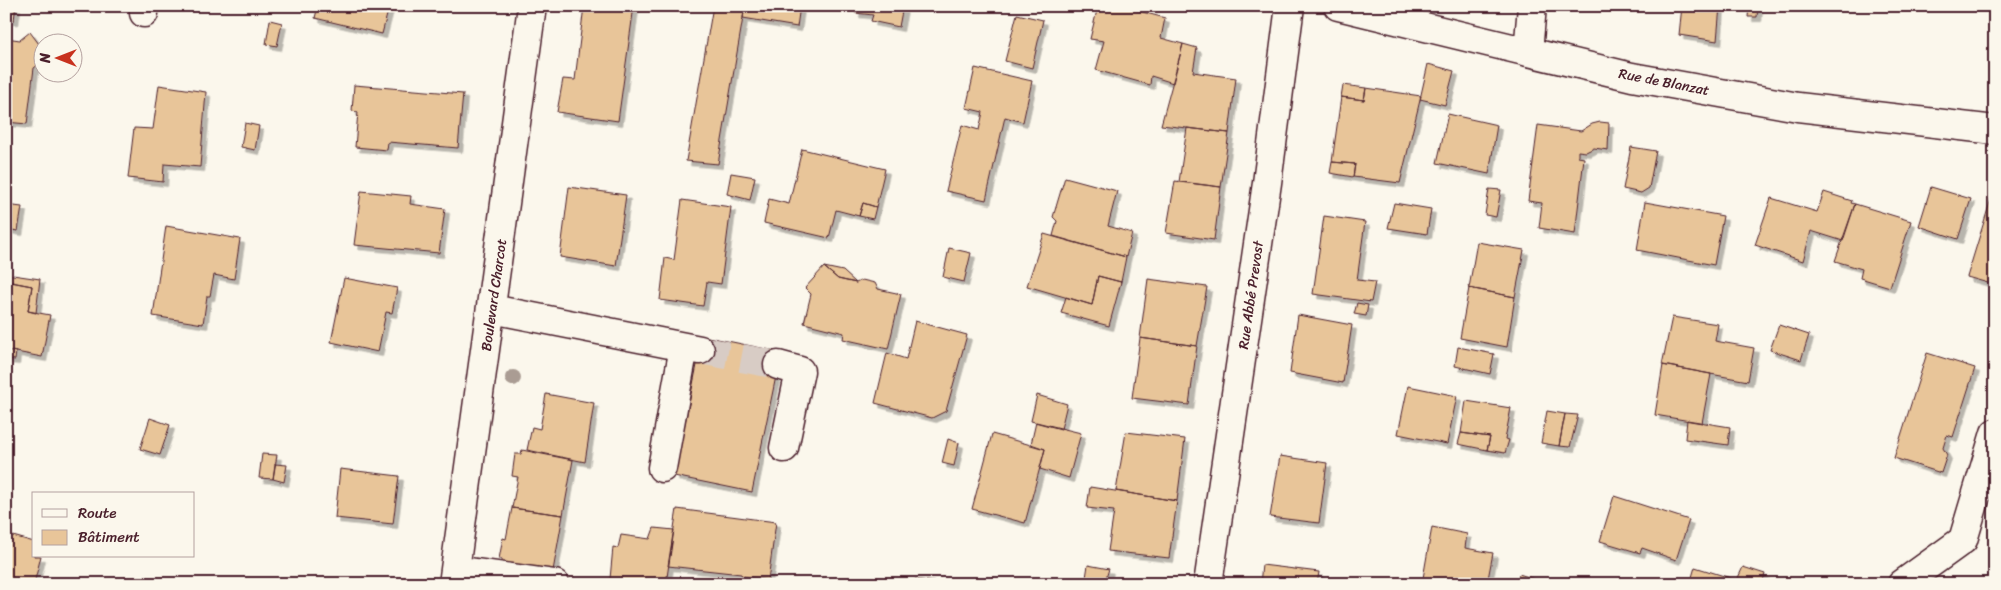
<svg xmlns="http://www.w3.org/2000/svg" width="2001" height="590" viewBox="0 0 2001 590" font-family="Sriracha,sans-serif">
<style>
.building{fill:#e8c599;stroke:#4a1f2b;filter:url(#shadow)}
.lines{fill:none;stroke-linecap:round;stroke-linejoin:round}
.minor-tunnel{stroke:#d8ccc5;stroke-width:28;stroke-dasharray:28 14;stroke-linecap:butt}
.minor-casing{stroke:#4a1f2b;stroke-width:31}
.minor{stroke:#fbf7ec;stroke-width:28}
.tree{fill:#aa9c93}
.labels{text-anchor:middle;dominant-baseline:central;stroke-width:5;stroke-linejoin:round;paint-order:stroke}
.street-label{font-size:14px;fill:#4a1f2b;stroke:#fbf7ec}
</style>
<defs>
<filter id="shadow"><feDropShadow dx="4.5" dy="4.5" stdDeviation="0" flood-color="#0004"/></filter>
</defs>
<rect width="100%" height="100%" fill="#fbf7ec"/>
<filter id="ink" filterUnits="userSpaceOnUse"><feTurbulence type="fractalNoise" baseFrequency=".02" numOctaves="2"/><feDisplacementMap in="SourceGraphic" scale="10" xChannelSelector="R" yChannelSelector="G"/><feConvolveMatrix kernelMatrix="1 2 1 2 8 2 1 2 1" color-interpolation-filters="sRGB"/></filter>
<g filter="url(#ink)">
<path class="building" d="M6,6h10l-2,14h-8z
M318,6h68l3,1 -7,27 -67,-16z
M584,6h50l-16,115 -61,-9 6,-33 12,1z
M713,6h32l-27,158 -32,-3z
M745,6h55l-3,21 -54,-9z
M856,6h47l-4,21 -28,-6 2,-6 -18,-2z
M1098,6h22l45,12 -4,20 22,6 -10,39 -22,-7 -1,9 -54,-15 8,-29 -14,-2z
M1682,6h38l-3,35 -38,-6z
M1749,6h9l-1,11h-9z
M1017,14l26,6 -11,48 -27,-7z
M270,20l12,3 -5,23 -11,-2z
M30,32l12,16v14l-8,6 -7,56 -21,-2v-84l14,2z
M1183,44l14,4 -4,24 43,6 -7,55 -68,-8z
M1428,64l26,7 -9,34 -25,-6z
M975,68l57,13 -9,41 -18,-5 -19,83 -40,-9 16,-66 17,5 4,-18 -17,-4z
M159,85l47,7 -6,75 -36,-3 -1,18 -35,-4 6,-50 19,1z
M354,85l109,9 -5,54 -70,-6 -1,8 -32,-3 3,-35 -6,-1z
M1343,85l23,3 -2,12 -23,-3z
M1366,88l55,8 -21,87 -47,-6 2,-13 -23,-2 9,-65 23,3z
M1448,114l49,11 -8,49 -52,-11z
M1600,122l9,1 -1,27 -14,-2 -8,4 -8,-1v6l6,1 -9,76 -36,-6 3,-25 -14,-2 10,-76 43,6 11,-7z
M245,123l14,3 -4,24 -14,-3z
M1187,128l42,5 -8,54 -42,-5z
M1631,147l25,4 -7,37 -8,5 -18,-4z
M802,149l83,20 -9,38 -13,-4 -4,13 -23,-6 -7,28 -65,-15 5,-24 20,5z
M1332,162l23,2 -2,13 -23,-4z
M731,173l24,4 -5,23 -23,-6z
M1065,177l52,14 -9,35 24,7 -6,24 -73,-21 4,-15 -4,-4z
M1175,181l46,6 -7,53 -48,-7z
M1995,186v99l-28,-8z
M569,187l57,8 -10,71 -56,-9z
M1931,187l40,12 -13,40 -39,-13z
M1489,189l12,1 -5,27 -11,-2z
M361,191l50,5 -1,8 35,5 -6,44 -85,-8z
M1824,192l28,9 -1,2 4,1 -12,37 -32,-10 -8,30 -48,-16 16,-47 46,14z
M682,200l49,7 -10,77 -14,-2 -4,24 -43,-6 5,-42 9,2z
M1645,202l78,14 -9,49 -77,-15z
M863,203l13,4 -3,12 -14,-3z
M1394,203l37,6 -4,25 -39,-6z
M1855,204l56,17 -21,66 -30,-9 2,-9 -27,-8z
M6,205l16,2 -4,24 -12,-2z
M1324,216l41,6 -8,58 18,2 -4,20 -58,-8z
M166,226l74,13 -6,40 -20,-4 -4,21h-3l-4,28 -50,-8z
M1044,234l82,23 -5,25 -23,-6 -6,29 -65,-19z
M1477,242l47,8 -9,47 -46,-9z
M949,248l22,5 -7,29 -21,-5z
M824,267l14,12 18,4 6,-3 13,3 3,6 23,5 -13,55 -45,-10 1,-6 -40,-10 7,-29 -6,-6z
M824,267l19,4 13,12 -18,-4z
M6,274l34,5 -4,34 -8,-2 4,-25 -26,-5z
M1098,276l23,6 -12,44 -48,-13 5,-16 26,8z
M344,278l53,10 -5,25 -6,-1 -8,40 -47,-10z
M1148,279l59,8 -10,59 -57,-8z
M6,281l26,5 -4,25 22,4 -8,42 -36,-7z
M1469,288l46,9 -8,50 -47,-9z
M1357,303l11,2 -2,11 -12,-2z
M1298,315l54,10 -9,58 -53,-10z
M1672,317l46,7 -3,17 39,7 -6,33 -86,-16z
M915,321l52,14 -21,76 -14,7 -57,-15 12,-50 19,6z
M1779,325l30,10 -8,25 -31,-10z
M703,336l78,16 -29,140 -78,-16z
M1140,338l57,8 -8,59 -57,-7z
M1458,347l36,7 -4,20 -35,-8z
M6,350l10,2 -1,8 -9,-1z
M1927,353l48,15 -22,69 -6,-2 -4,13 4,7 -6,18 -47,-15z
M1663,365l48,9 -9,49 -47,-8z
M1408,386l49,10 -10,48 -49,-10z
M546,394l48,9 -9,59 -58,-12 5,-23 8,2z
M1037,395l30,9 -6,25 -30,-8z
M1466,401l45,7 -6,31 4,1 -4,13 -18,-3 3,-13 -29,-4z
M1547,411l18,3 -6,32 -18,-3z
M1565,414l13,1 -8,32 -11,-1z
M150,418l20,7 -10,30 -20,-6z
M1687,420l43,7 -2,18 -43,-6z
M1036,422l45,11 -12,45 -29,-9 5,-20 -14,-5z
M1126,432l59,7 -8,62 -61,-10z
M1461,433l29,4 -3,13 -29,-6z
M992,434l53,15 -20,74 -53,-14z
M948,439l11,4 -5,23 -12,-3z
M522,450l51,10 -10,55 -51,-7 6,-31 -6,-1 3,-22h6z
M262,454l15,1 -4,24 -14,-1z
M1280,456l47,7 -8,60 -49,-6z
M275,464l12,1 -3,17 -11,-3z
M340,469l59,7 -6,48 -58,-6z
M1090,487l87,14 -8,57 -61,-7 6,-40 -27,-3z
M1614,496l75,24 -13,40 -34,-12 -2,5 -40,-12z
M512,508l51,7 -10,56 -51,-8v-4h-3l4,-21 3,1z
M677,509l99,13 -8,58 -26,-4 -1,-2 -73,-8z
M1432,527l35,7 -2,14 28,5 -6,31h-65z
M654,528l20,2 -8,54h-20l-36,-5 3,-32 5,1 3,-13 29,4z
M6,534l28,8v14h7l-7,28h-28z
M1088,565l21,4 -5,15h-19z
M1262,565l57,7 -2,12h-57z
M1695,567l42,13 11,4h-58z
M1743,567l22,7 -3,10h-14l-11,-4z
M1519,574l31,10h-35z
M915,579l34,5h-35z"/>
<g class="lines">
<path class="minor-tunnel" d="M700,350l78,15"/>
<defs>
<path id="minor" d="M1338,6l294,71 166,30 197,23
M144,13v-7
M1528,52l4,-46
M492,309l208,41
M778,365l22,6 -16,77
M662,468l22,-121
M455,570l100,14
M453,584l79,-578
M1208,584l59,-401 23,-177
M1902,584l61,-44 32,-107"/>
</defs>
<use href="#minor" class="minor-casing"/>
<use href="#minor" class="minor"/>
</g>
<circle class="tree" cx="513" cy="378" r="8"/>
</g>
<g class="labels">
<g class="street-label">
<text transform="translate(1664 82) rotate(11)">Rue de Blanzat</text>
<text transform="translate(494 295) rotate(-82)">Boulevard Charcot</text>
<text transform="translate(1251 295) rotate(-82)">Rue Abbé Prevost</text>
</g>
</g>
<rect width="2001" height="590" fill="none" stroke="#fbf7ec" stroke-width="25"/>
<rect x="12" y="12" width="1976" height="565" fill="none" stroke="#4a1f2b" stroke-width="2" filter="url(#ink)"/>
<rect x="32" y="492" width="162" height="65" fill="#fbf7ec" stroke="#b4a19f"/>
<rect x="42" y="509" width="25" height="8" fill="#fbf7ec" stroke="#b4a19f"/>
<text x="78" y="518" font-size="15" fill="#4a1f2b">Route</text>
<rect x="42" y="530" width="25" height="15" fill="#e8c599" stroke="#b4a19f"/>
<text x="78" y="542" font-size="15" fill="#4a1f2b">Bâtiment</text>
<g transform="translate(58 58) rotate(270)"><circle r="24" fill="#fbf7ec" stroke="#b4a19f"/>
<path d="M0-4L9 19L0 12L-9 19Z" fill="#c8321e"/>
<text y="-8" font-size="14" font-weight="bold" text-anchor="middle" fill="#4a1f2b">N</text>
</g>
</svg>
